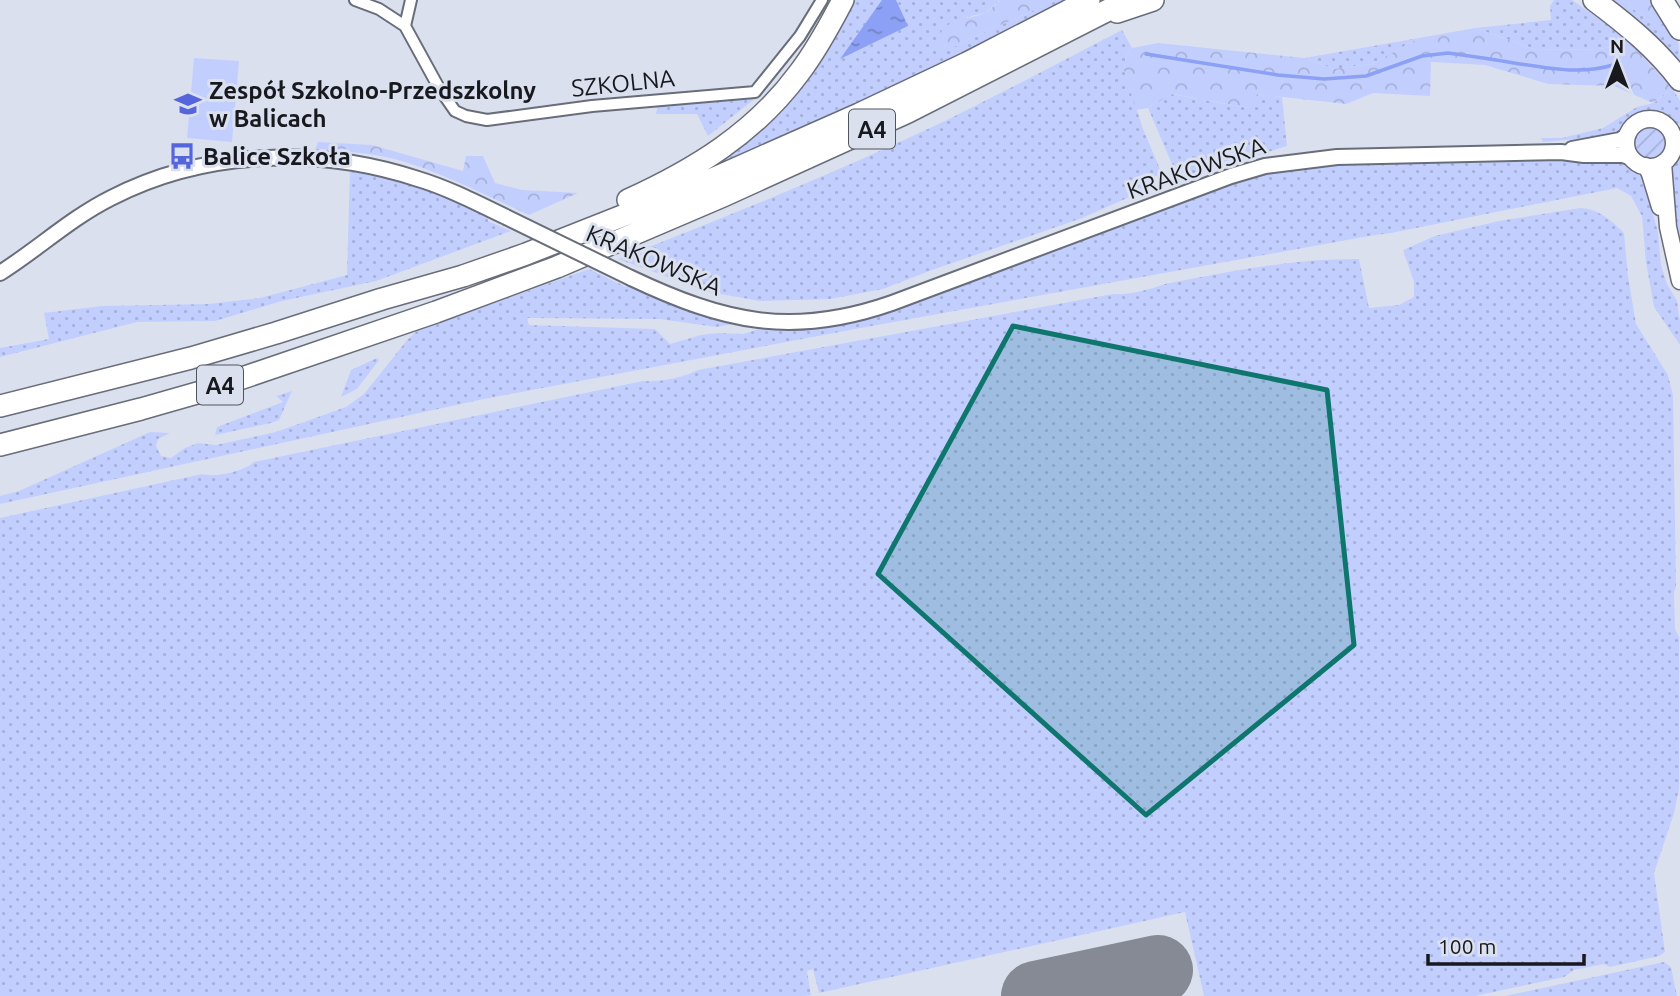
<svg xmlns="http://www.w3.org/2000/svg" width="1680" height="996" viewBox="0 0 1680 996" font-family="Ubuntu,sans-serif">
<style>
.grass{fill:url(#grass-dots)}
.forest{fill:url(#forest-crowns)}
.garden{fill:url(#garden-furrows)}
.pitch{fill:#c2cffe}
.water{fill:url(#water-ripples)}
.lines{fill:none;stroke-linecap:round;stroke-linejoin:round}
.stream{stroke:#8ca0f5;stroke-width:3.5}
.taxiway{stroke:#868a95;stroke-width:28}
.runway{stroke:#868a95;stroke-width:70}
.minor-casing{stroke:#696d7a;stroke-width:14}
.tertiary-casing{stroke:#696d7a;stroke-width:18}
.secondary-casing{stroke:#696d7a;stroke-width:19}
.motorway-casing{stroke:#696d7a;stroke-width:24}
.minor{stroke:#fff;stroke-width:10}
.tertiary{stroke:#fff;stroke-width:14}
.secondary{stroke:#fff;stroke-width:16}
.motorway{stroke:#fff;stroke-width:21}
.tertiary-bridge-casing{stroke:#696d7a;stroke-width:18;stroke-linecap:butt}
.tertiary-bridge{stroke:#fff;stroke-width:14}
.marked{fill:#0f766e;fill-opacity:0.2;stroke:#0f766e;stroke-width:5;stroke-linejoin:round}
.labels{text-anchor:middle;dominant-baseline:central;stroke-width:6;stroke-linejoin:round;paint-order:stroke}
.shield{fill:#dbe0ef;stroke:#52555d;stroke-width:2}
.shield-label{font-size:23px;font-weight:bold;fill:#17191e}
.street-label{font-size:24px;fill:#17191e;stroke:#dbe0ef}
.poi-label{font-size:24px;font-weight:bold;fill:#17191e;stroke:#dbe0ef;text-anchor:start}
</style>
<defs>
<pattern id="grass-dots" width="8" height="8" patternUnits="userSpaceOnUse" patternTransform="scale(1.75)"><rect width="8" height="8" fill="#c2cffe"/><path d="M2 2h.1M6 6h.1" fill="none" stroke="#a6b1d9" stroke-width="1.8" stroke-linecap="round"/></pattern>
<pattern id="forest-crowns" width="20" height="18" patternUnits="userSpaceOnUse" patternTransform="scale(1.75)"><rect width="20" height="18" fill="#c2cffe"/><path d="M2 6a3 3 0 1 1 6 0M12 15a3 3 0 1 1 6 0" fill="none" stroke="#a6b1d9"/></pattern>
<pattern id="garden-furrows" width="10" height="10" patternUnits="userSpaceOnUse" patternTransform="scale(1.75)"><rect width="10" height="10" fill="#c2cffe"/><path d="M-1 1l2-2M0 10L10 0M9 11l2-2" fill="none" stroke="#a6b1d9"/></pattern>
<pattern id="water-ripples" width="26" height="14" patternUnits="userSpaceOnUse" patternTransform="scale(1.75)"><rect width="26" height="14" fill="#8ca0f5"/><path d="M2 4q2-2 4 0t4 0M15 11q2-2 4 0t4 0" fill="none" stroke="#7182c6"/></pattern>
</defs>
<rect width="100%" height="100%" fill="#dbe0ef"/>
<path class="grass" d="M851,0h149l-15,13 -18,4 -9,29 11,-7 70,-31 7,-8h18c-115,63 -236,116 -356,169z
M1554,0h18l39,27 19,16 -31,6 -62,1 -62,-22 76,-8 -1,-14z
M1609,0h12l34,25c25,-9 25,27 25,45z
M1122,30l10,18 -6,8 -2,14 19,59 19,45 -11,4 -1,10 -68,30 -150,52 -49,19 -53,10 -70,2 -51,-9 -91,-33c111,-43 222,-88 329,-139 59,-29 117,-60 175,-90z
M1419,38l-47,26 -38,5 -30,-11z
M1672,88l8,13v24l-18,-12 -16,-2 -10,2 -9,6 -9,11 -17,7 -58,5 -2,-4h21l41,-10 34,-21 17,-4z
M1171,94l78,14 8,-14 25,3 5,49 -92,29 -20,-4 -27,-63z
M757,97l-49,39 -11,-22h-41l2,-10z
M1680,154v89l-10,-71 3,-13z
M1364,160h165l92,3 22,15 15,54 3,33 6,19 10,17 3,21v23l-26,-38 -8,-45 -4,-46 -11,-20 -14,-8 -226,45 -22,3 -503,91 -382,72 -484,105v-8l19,-5 131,-59 20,1 -12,6 -2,7 5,10 10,2 14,-10 13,-5 18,2 60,-13 70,-25 18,-13 44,-55 10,-9 171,-61 37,18 2,-3 63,27 47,12 -22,4 -56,-8 -133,-1 2,7 126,4 15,15 31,-9 17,-2 25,1 23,-7 43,1 56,-9 399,-148z
M350,168l39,6 39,14 60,27v6l23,10 -135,50 -94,20 -67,20 -78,1 -137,35v-9l49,-9 -5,-26 58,-7 106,-2 52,-6 87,-23z
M1580,208c19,1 31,12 44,25l4,43 8,48 32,51 5,21 3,191 -2,5 1,37 4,8v152l-5,24 -20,60 11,79 -6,4 -49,11 -6,-3 -30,6 -10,7 -89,19h-271l-19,-84 -366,81 -6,-24 -6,2 4,24 -6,1h-805v-478l202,-44c13,4 43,-3 52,-12l389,-81c18,1 39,-3 55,-11l415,-76c18,1 35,-4 52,-10 65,-12 128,-26 194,-25l10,49 30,-3 15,-8v-15l-11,-32 32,-14 64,-15z
M377,358l2,2 -22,29 -16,8 10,-27z
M292,391l-13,29 -8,3 -56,12 2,-8 66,-25 -7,-6z
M1664,962l7,5 6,29h-172z"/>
<path class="forest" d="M1000,0h47l-3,4 -5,4 -70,31 -11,7 -12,2 -6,-1 -3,-6c8,-24 26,-20 45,-27 8,-3 13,-9 18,-14z
M1621,0h33l18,26 -9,-3 -7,7 -1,-5z
M1475,28l62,22 62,-1 31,-6 42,45 -19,15 -39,-17 -66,-2 -63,-19 -54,-3 -1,34 -57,-3 -27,11 -89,-10 -7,14 -78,-14 -24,14 -12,2 -12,-40 2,-14 6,-8 26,-5 146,15 30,11 38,-5 47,-26z
M318,142l54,3 91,26 3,-15h17l12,27 27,7 56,3 -49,22c-40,-18 -80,-39 -121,-52 -30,-10 -62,-12 -93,-13z"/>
<path class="garden" d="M1633 143a16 16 0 1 1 32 0a16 16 0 1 1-32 0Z"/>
<path class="pitch" d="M194,58l45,3 -7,81 -45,-4z"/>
<path class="water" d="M882,0h14l12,26 -68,33z"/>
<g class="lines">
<path class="stream" d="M1146,54l132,21 46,4 42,-3 56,-20 26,-3c22,3 44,6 66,10 33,5 67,12 99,2"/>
<path class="taxiway" d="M1107,979l35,6 20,11"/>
<path class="runway" d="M1036,996l122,-26"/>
<defs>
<path id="minor" d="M355,0l24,9 26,17 34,62 16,23 11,5 21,4 105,-14 163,-14 45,-56 22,-36
M405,26l6,-26"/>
<path id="tertiary" d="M1572,149l48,-9 8,-5
M0,273c38,-24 71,-55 111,-75 93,-48 207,-52 307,-19 30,9 59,24 88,38
M631,278c93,44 161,60 261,25l339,-127 34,-10 72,-9 224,-5 23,3h39l9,3"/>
<path id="secondary" d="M1626 143a24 24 0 1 1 48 0a24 24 0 1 1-48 0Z
M1663,163l5,64 12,54
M1646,166l4,8 10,33"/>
<path id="motorway" d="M1594,0c32,24 62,48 86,80
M1662,0l18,29
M1117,12l36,-12
M628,200c66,-30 127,-67 171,-127 17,-22 31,-48 44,-73
M0,406l191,-48 85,-25 106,-34 81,-23 63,-22 157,-62 176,-78 110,-52 120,-62
M0,445l141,-36 63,-18 232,-79 121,-45 166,-71 185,-84 220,-112"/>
</defs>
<use href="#minor" class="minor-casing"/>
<use href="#tertiary" class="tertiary-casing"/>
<use href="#secondary" class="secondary-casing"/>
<use href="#motorway" class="motorway-casing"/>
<use href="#minor" class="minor"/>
<use href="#tertiary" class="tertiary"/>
<use href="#secondary" class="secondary"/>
<use href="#motorway" class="motorway"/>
<defs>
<path id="tertiary-bridge" d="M506,217l125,61"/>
</defs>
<use href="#tertiary-bridge" class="tertiary-bridge-casing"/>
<use href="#tertiary-bridge" class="tertiary-bridge"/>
</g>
<path class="marked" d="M1013,326l314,64 27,255 -208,170 -268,-241z"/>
<defs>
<symbol id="school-bare" viewBox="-9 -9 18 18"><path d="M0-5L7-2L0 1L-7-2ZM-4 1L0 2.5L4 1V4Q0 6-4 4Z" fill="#56d" stroke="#dbe0ef" stroke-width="2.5" paint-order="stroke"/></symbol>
<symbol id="bus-bare" viewBox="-9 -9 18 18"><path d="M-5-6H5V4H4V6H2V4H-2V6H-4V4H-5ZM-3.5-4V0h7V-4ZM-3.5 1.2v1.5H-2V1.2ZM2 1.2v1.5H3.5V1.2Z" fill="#56d" stroke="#dbe0ef" stroke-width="2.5" paint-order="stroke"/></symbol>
</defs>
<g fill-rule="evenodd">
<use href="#school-bare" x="169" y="85" width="38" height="38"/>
<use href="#bus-bare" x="163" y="137" width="38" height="38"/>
</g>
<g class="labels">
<g class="shield">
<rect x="849" y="109.5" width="46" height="39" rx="5"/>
<rect x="197" y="365.5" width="46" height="39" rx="5"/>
</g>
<g class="shield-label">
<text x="872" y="129">A4</text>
<text x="220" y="385">A4</text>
</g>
<g class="street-label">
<text transform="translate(623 83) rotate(-6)">SZKOLNA</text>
<text transform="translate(1196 168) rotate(-19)">KRAKOWSKA</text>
<text transform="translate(654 260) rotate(23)">KRAKOWSKA</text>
</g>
<g class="poi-label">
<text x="209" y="90">Zespół Szkolno-Przedszkolny<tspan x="209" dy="28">w Balicach</tspan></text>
<text x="203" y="156">Balice Szkoła</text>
</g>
</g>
<g transform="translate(1617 63)" stroke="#dbe0ef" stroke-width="5" paint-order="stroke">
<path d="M0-5L12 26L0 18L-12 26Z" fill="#17191e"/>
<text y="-10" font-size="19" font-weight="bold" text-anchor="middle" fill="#17191e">N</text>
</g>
<path d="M1428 954v10h156v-10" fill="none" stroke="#17191e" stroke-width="3.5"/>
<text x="1438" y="954" font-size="21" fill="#17191e" stroke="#dbe0ef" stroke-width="5" paint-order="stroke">100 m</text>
</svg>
